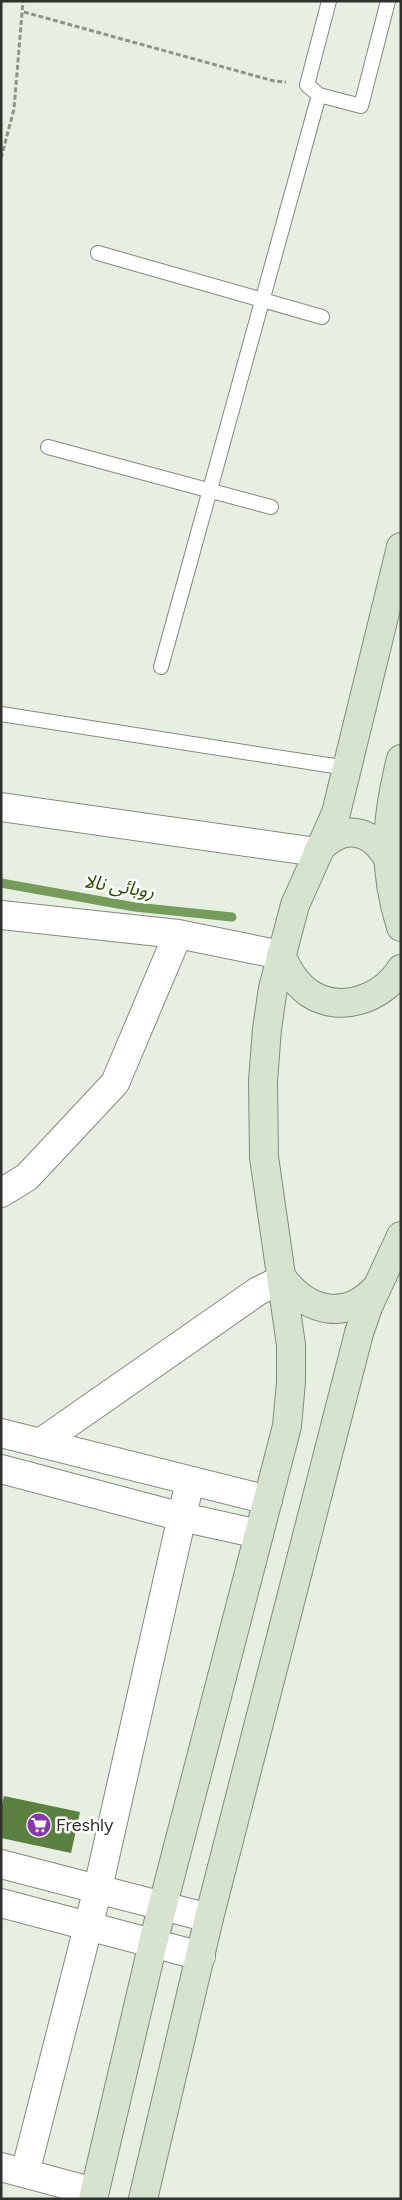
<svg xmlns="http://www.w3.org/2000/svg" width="402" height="2200" viewBox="0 0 402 2200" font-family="Figtree,'Noto Sans Arabic',sans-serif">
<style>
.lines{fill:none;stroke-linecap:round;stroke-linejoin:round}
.stream{stroke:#759c5a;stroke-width:9}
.building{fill:#5a813f}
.lane-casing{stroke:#838b7f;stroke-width:16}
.street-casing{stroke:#838b7f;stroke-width:30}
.secondary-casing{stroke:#838b7f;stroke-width:30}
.path{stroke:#8e948b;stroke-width:3;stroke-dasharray:5 2.5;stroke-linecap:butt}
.lane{stroke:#fff;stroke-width:14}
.street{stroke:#fff;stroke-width:28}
.secondary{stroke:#d6e3ce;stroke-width:28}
.labels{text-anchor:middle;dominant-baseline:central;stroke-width:5;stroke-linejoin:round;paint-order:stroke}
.poi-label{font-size:18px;fill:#2e312c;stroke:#fff;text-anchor:start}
.water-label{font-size:19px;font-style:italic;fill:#2c5106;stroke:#fff}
</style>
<rect width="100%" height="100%" fill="#e7efe2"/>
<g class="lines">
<path class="stream" d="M1,883l134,24 97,10"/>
</g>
<path class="building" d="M4,1796l76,16 -9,41 -70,-15v-29z"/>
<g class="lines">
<defs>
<path id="lane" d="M329,1l-22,84 12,10 42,11 27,-105
M98,253l224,64
M48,447l223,60
M161,667l158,-572
M1,714l346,54"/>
<path id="street" d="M1,807l316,45
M1,915l177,19 103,21
M1,1193l26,-16 88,-94 63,-149
M1,1433l267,67
M40,1443l218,-152 25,-12
M1,1469l181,48 77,17
M1,1864l208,54
M1,1903l200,53
M1,2167l93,25
M25,2173l73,-285 92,-407"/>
<path id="secondary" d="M401,759c-15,60 -19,108 0,168
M318,851c24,-28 53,-23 70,8
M281,955c7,15 14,28 28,38 31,21 73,6 92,-24
M283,1279c26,34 64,42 94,8
M93,2199l60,-256 134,-517 4,-44v-37l-27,-188 -1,-76 4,-52 6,-41 22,-83 41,-92 65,-266
M143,2199l66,-281 150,-585 9,-26 33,-71"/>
</defs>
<use href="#lane" class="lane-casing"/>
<use href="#street" class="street-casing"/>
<use href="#secondary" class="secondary-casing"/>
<path class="path" d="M24,12l250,69 12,1
M1,158l13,-49 9,-108"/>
<use href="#lane" class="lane"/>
<use href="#street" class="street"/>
<use href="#secondary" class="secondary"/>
</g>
<defs>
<symbol id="supermarket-disc" viewBox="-11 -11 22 22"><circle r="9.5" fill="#8739a9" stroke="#fff"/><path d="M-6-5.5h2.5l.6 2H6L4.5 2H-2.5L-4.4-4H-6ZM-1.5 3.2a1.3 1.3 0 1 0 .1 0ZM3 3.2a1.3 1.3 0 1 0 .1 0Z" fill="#fff"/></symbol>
</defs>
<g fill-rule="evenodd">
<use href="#supermarket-disc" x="25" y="1811" width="28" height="28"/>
</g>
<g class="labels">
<g class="poi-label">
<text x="56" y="1825">Freshly</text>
</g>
<g class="water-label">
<text transform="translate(119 886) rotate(9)">روہائی نالا</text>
</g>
</g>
<rect width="402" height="2200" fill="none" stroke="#2e312c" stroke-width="5"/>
</svg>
